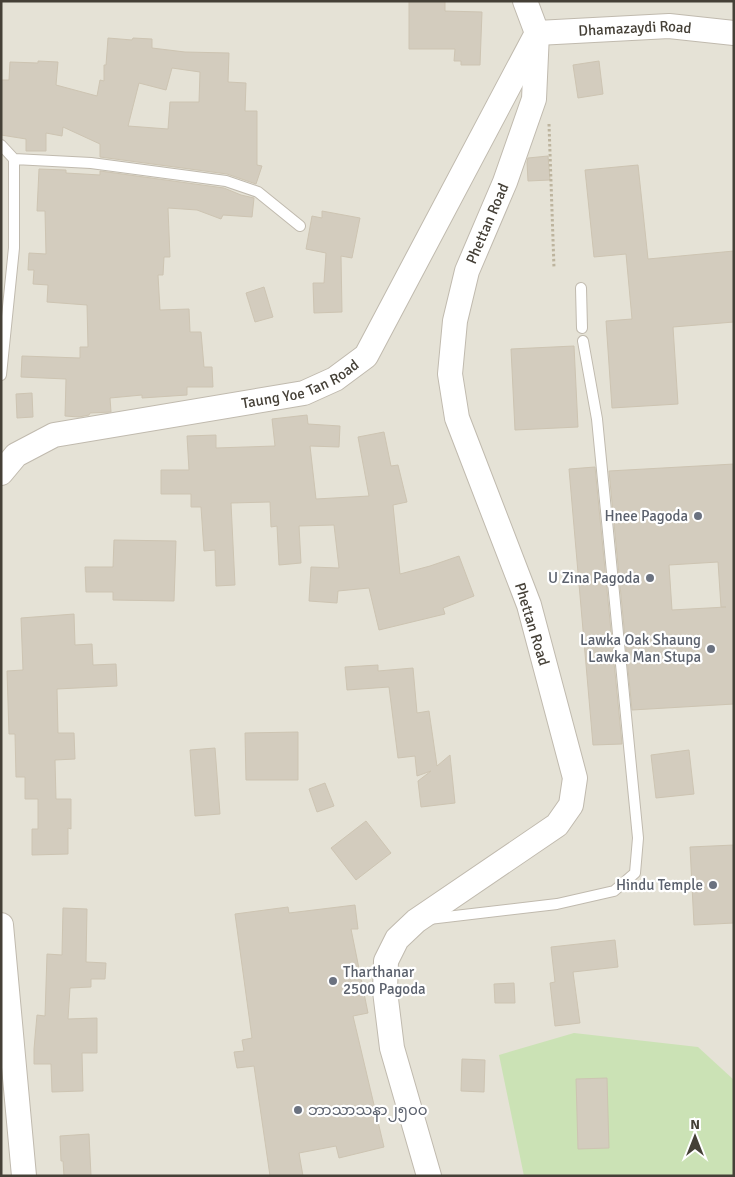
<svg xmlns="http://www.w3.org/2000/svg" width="735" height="1177" viewBox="0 0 735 1177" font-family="Signika,'Noto Sans Myanmar',sans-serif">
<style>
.residential{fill:#e5e2d6}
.green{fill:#cbe2b5}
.building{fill:#d3ccbe;stroke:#cdc4b2;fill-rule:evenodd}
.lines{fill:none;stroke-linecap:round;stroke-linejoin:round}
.service-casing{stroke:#c0baae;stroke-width:12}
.tertiary-casing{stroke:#c0baae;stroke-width:26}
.path{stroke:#bdb49e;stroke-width:3;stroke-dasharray:2.5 2.5;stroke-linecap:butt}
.service{stroke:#fff;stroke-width:10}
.tertiary{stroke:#fff;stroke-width:24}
.worship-dot{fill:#6b7280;stroke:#fff;stroke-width:2}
.labels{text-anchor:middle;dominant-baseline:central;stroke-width:4.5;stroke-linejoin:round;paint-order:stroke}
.street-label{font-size:15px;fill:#454037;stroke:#fff}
.worship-label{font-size:15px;fill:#5b616d;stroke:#fff;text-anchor:end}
</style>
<rect width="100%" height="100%" fill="#f2f0e8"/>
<path class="residential" d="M1,1h733v1175h-733z"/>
<path class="green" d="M574,1033l124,14 36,33v96h-210l-25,-121z"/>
<path class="building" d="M409,1h36v10l37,1 -2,53h-19v-4h-7l1,-12h-46z
M108,38l24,2 1,-2 19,1v9l33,4 44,1 -1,29 18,1 -1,28h12v54l5,1 -6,18 -29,-10 -127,-17v-13l-37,-17 -1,9 -16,-3v18h-20v-12l-25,-4v-55h8l1,-18 28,1v-2l20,1 -2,23 41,11 3,-16 4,1v-16h2zM172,68l28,4 -1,30h-29l-2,27 -40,-3 11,-43 27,7z
M599,61l4,33 -25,4 -5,-33z
M548,156l2,24 -22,1 -1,-19 1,-4z
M638,165l10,94 86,-8v71l-61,5 5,77 -66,4 -6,-87 26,-2 -6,-65 -32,3 -9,-87z
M39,169l27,1v3l34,2v-4l124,17 17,7 13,3 -2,19 -29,-2 -2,4 -24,-9 -29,-2 2,49h-6l-1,18h-5l2,35 29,-1 1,23h11l3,35h8l1,20h-26v8l-45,3v-3l-32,3 1,14 -21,1 -1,2 -10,2 -14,-1 1,-37 -45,-2 1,-21 58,2v-11h8l-1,-42 -40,-3 1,-17 -15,-1 1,-14h-6l1,-17 17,1 -1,-43h-8z
M322,211l38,7 -8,40 -11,-2 1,56 -28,1 -1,-30h11l2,-30 -20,-4 6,-33 10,2z
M264,287l9,30 -18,5 -9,-29z
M574,346l4,81 -63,3 -4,-81z
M32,393l1,24 -16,1 -1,-24z
M307,415l1,9 32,2 -1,21 -29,-1 6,53 53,-3 -11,-59 26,-5 7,34 7,-1 9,37 -14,3 7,69 30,-8 29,-10 15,40 -31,12 2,6 -66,16 -10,-42 -31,3 -1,12 -28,-2 2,-34 28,1 -5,-43 -35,1 2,37 -22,2 -2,-39 -6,1 -1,-25 -39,1 4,82 -19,1 -1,-36 -11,1 -3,-44h-10v-13h-30v-24h28l-2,-34 29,-1v13l59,-2 -3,-27z
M734,464v240l-102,6 -23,-239zM718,562l3,45h5l-54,3 -3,-45z
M595,467l27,277 -29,1 -24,-276z
M114,540l62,1 -2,60 -61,-1v-8h-27l-1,-25h28z
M74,614l1,31 17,-1 1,21 23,-1 1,22 -60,3 1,44h16l1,26 -20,1 1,39h15v30l-3,-1v26l-36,1v-26h6v-30h-13v-22h-9l-1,-43h-6l-2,-63 16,-1 -2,-52z
M378,665v6l35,-3 4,45 12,-2 8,55 13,-11 5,48 -34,4 -3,-26 13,-10 -14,5 -2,-20 -17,2 -9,-71 -42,3 -2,-23z
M298,732v48h-52l-1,-47z
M215,748l5,66 -25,2 -5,-66z
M689,750l5,44 -38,4 -5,-43z
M325,783l9,23 -17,6 -8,-23z
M366,821l25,32 -35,27 -25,-32z
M734,845v78l-40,2 -4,-78z
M355,905l3,24h-7l17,84 -15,3 31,131 -45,11 -3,-12 -37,7 4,23h-33l-16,-110 -17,2 -3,-16 10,-1 -2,-11 10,-2 -17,-124 53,-7 1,6z
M63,908l24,1 -1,53 20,1 -1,16h-14v8l-21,1 -2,31 29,-1v35h-15l1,38 -31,1 -1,-28h-17v-15l3,-34 8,1 2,-62 15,1z
M615,940l3,27 -45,5 7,51 -25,3 -5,-43 5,-1 -4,-35z
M514,983l1,20h-20l-1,-19z
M462,1059l23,1 -1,32 -23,-1z
M607,1078l2,70 -31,1 -2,-70z
M89,1134l2,42h-27l-1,-15h-2l-1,-25z"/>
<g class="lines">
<defs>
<path id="service" d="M1,145l13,14 77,4 135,18 32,11 42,34
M581,288l1,40
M1,375l13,-127v-89
M429,919l128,-15 57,-13 21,-18 3,-35 -41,-419 -14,-78"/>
<g id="tertiary">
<path id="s1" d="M1,473l15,-18 38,-20 250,-42 31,-14 31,-23 171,-323 132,-7 65,7"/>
<path d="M1,925l23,251"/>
<path id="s2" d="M429,1176l-37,-128 -7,-57 1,-30 11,-22 19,-18 141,-96 14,-20 4,-27 -46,-173 -72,-187 -7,-44 5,-53 12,-50 38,-89 29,-83 3,-66 -12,-32"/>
</g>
</defs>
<use href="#service" class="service-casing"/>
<use href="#tertiary" class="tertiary-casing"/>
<path class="path" d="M549,124l5,144"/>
<use href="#service" class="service"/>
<use href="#tertiary" class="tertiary"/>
</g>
<g class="worship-dot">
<circle cx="698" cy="516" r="5"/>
<circle cx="650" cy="578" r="5"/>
<circle cx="711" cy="649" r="5"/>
<circle cx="713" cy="885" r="5"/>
<circle cx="333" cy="981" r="5"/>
<circle cx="298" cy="1110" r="5"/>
</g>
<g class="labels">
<g class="street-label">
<text stroke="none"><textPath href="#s1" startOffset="856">Dhamazaydi Road</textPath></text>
<text stroke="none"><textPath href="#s2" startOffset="1074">Phettan Road</textPath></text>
<text stroke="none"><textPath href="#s1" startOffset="319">Taung Yoe Tan Road</textPath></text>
<text transform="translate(532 624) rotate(73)">Phettan Road</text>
</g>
<g class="worship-label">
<text x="688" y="516">Hnee Pagoda</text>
<text x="640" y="578">U Zina Pagoda</text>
<text x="701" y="640">Lawka Oak Shaung<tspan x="701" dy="17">Lawka Man Stupa</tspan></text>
<text x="703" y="885">Hindu Temple</text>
<text x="343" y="972" text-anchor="start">Tharthanar<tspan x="343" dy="17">2500 Pagoda</tspan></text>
<text x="308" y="1110" text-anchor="start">ဘာသာသနာ၂၅၀၀</text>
</g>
</g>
<rect width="735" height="1177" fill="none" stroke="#454037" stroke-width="5"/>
<g transform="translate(695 1137)" stroke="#ffffff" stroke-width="4" paint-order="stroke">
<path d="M0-4L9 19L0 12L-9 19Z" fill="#454037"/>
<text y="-8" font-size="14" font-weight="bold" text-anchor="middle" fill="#454037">N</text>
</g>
</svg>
